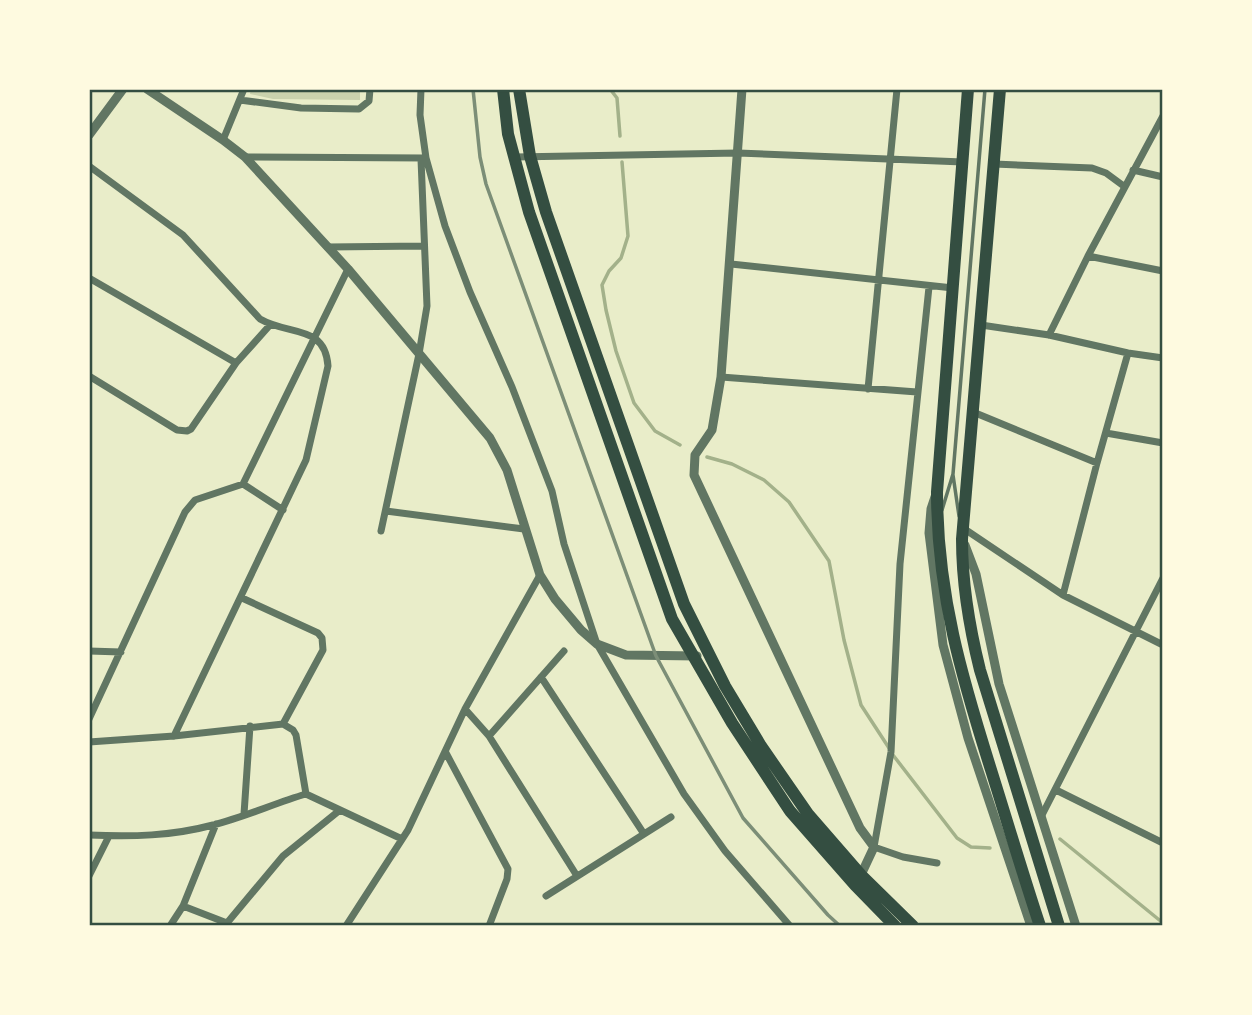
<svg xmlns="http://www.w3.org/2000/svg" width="1252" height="1015" viewBox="0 0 1252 1015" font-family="Commissioner,sans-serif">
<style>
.green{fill:#cad2ad}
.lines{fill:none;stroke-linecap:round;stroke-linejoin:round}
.stream{stroke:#a3b18a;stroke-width:3.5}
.service{stroke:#617663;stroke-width:3.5}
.minor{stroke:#617663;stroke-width:7}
.tertiary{stroke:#617663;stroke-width:9}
.primary{stroke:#344e41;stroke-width:12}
.rail{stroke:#7c8e77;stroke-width:3.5}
.neatline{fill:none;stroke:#344e41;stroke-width:2.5}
</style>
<rect width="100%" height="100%" fill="#e9edc9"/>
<path class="green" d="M251,89h109v11l-87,-1 -23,-5z"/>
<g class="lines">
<path class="stream" d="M610,89l7,9 3,38
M622,162l6,74 -7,22 -12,13 -7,14 4,25 10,41 18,52 21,28 25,14
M707,457l25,7 32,16 25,22 40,59 15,79 17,65 28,43
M893,755l64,83 14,9 19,1
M1060,839l103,84"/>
<path class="service" d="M953,475l6,41
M942,510l11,-36 32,-385"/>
<path class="minor" d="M421,89l-1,26 6,43 19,68 25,66 42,95 40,104 12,53 33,100 87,150 41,57 65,75
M240,100l61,8 58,1 10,-8 1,-12
M223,140l21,-51
M245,157l180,1
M515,157l223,-4 225,9
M994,164l98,4 14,5 19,14
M89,166l94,69 77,84c29,17 65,5 68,47l-22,94 -132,276
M1133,170l30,7
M327,247l97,-1
M1088,256l75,15
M731,264l222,24
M89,278l147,85
M929,287l-29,277 -9,188 -17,95 29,10 34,6
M981,325l68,10 79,18 35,5
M1049,335l39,-79 75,-140
M89,376l88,54 10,1 4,-2 45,-66 34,-38
M721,377l196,15
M868,389l29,-300
M973,412l124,51
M1106,433l57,10
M243,484l40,26
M386,511l138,18
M963,528l100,67 100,50
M381,531l38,-177 8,-48 -6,-147
M1063,595l34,-132 31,-110
M242,598l76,35 4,5 1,12 -40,74 10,6 3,5 10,59
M89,651l32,1
M541,677l103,157
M465,709l24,27 88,140
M89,719l96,-207 10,-12 48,-16 105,-215
M489,736l75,-85
M89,742l85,-6 109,-12
M446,753l62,116 -1,10 -18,47
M1056,790l107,53
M244,814l6,-88
M1041,817l122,-239
M89,835c43,2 83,1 124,-10 32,-8 62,-22 93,-31l96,45
M89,876l20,-40
M546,896l125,-79
M183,906l44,17 56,-67 57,-46
M170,926l13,-20 33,-82
M346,926l62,-96 57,-121 75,-134"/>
<path class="tertiary" d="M147,89l76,51 22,17 103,112 142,169 17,32 33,105 15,24 26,31 16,14 29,11 71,1
M742,89l-21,288 -9,53 -17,25 -1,20 166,353 14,19 -15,32
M89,135l34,-46
M935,497l-4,12 -2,24 14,112 25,93 63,188
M965,545l11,29 23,110 77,242"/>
<path class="primary" d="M503,89l5,45 21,78 143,407 60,104 58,88 65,74 40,41
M519,89l11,67 16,56 138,392 41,82 36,60 47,68 53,61 52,51
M968,89l-31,403c0,102 25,186 55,281 16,51 31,102 48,153
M1000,89l-38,450c0,45 7,87 18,131l79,256"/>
<path class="rail" d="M473,89l7,68 6,27 170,472 87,162 85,97 12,11"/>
</g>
<rect width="1252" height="1015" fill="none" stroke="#fefae0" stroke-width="182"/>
<rect x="91" y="91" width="1070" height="833" class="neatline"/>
</svg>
